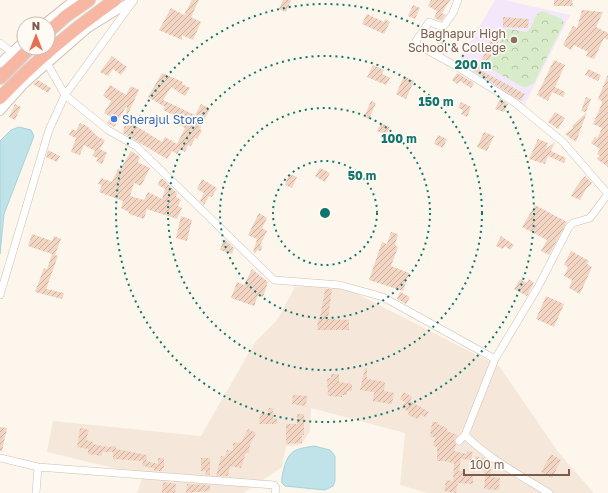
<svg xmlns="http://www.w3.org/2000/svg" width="608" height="493" viewBox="0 0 608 493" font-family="'Golos Text',sans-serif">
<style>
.residential{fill:#f5e8da}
.education{fill:#f3e8fa}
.park{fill:url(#park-crowns)}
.water{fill:#bfe3e8;stroke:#a5d3da}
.building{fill:url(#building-hatch)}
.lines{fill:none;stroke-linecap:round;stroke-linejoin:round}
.minor-casing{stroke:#d1beb0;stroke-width:8}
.tertiary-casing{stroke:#d1beb0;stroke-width:10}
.motorway-casing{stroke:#dad1cd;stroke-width:14}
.minor{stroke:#fff;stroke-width:7}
.tertiary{stroke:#fff;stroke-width:8}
.motorway{stroke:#f7b7a3;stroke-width:12}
.ring{fill:none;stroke:#0f766e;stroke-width:2;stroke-dasharray:2 4}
.education-dot{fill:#8d6e63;stroke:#fffaf3;stroke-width:1.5}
.shop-dot{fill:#3f7fe0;stroke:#fffaf3;stroke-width:1.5}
.labels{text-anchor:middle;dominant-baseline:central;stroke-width:3.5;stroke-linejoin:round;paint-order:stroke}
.education-label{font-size:12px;fill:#785e54;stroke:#fffaf3;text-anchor:end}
.shop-label{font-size:12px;fill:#366cbe;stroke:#fffaf3;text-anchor:start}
.centre{fill:#0f766e;stroke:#fffaf3;stroke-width:2}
.ring-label{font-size:12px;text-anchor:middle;font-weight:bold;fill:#0f766e;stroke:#fffaf3;stroke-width:3.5;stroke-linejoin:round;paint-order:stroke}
</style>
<defs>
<pattern id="park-crowns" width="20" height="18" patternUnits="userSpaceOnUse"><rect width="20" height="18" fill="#d8ecc9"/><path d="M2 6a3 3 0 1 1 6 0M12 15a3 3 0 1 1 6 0" fill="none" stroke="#b4c2a5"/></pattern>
<pattern id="building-hatch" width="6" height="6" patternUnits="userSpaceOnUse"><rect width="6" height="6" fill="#f3d5c3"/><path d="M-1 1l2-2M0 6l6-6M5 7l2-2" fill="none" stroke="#cab0a1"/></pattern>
</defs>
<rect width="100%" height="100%" fill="#fdf6ec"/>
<path class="residential" d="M323,285l23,3 154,79 58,85 36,41h-166l-28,-8 5,-52 -94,-25 -1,23 -9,14 -15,1 -4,21 -39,26h-106l6,-18 -96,-23 6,-31 148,15 54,-94 22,-22 18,-33z"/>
<path class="education" d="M495,0h10l65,15 -46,91 -68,-40z"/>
<path class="park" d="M542,11l20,8 2,4 -30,60 -8,4 -5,-1 -30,-17v-9l14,-29 3,-2 19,3c8,-6 5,-17 15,-21z"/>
<path class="water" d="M19,127l12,3 3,6 -30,78 -4,40v-113l11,-11z
M314,446l16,4 5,6v25l-2,5 -8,4 -40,-4 -3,-3c-1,-5 1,-10 2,-15 5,-19 13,-19 30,-22z"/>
<path class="building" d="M192,0h7l-8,17 10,5 -8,18 -11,-5v5l-23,-10 12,-22 13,7z
M283,0h8l-5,12 -7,-3z
M431,0h19l-8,13 4,2 -5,6 -7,-3 3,-7 -9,-5z
M554,0h18l1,6h-19z
M413,5l7,3 -5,11 -7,-3z
M582,10l21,2 -7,15 12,6v7l-4,-2 -10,21 -8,-3 2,-4 -14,-7 -3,5 -8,-5 10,-19 4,2z
M367,14l17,8 1,-3 5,3 -6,12 -22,-10z
M503,17l26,2 -1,9 -25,-1z
M492,37l7,3 -15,32 41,22 -4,7 -61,-39 2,-3 16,9z
M439,40l9,4 -4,10 -9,-5z
M112,56l15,11 -6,8 -8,-6 -5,7 -8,-4z
M554,60l11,5 -10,22 10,5 -2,5 -11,-5 -4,9 -11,-6z
M373,65l11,5 -2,4 8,4 -4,7 -19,-8z
M588,69l13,6 -3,6 -13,-6z
M162,73l21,9 -1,2 8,4 -5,8 -14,-9 -8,13 32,15 6,-11 9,5 -10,20 2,2 -5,8 -2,-1 -4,8 -3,-1 -3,7 -5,-3 -3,5 -5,-3 -5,8 -44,-26 2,-11 11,1v3l26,16 3,-5 12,7 8,-16 -12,-7 3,-5 -13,-6 2,-3 -17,-10z
M457,73l17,10 -3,5 -11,-7 -3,3 -5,-4z
M608,74v93l-11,-8 3,-3 -3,-2 3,-5 -9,-6 4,-6 2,2 5,-11 -9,-4 9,-21v-2l-4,-2z
M404,76l10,5 -8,18 -10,-5z
M38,80l13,8 -3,5 -15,-9 -3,2z
M110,85l16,10 5,-9 8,4 -12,26h-1l1,-11 -13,22 -7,-4 4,-6 -7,-4 7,-12 -8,-5z
M586,97l5,2 -5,13 -5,-1z
M500,99l8,5 -4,8 -9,-3z
M371,101l5,2 -7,16 -5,-2z
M461,102l10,5 -4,10 -6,-3 2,-4 -5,-2z
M15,104l6,3 -6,13 -6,-3z
M555,112l10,6 -7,11 -10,-7z
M587,112l-11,30 -11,-8 8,-6 -1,-2z
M80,123l7,3 11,11 7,3 -5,9 7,4 -5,11 -6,-3 2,-3 -6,-2 3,-5 -11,-6 -4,10 -9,-3 5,-14 -7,-3 3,-6 4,2z
M381,123l9,4 -4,8 -9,-4z
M484,132l10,4 -7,15 -10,-4z
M438,135l9,4 -4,9 -9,-4z
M538,139l10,4 -2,6 9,-7 -4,9 15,7 -2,5 -16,-7 -3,8 -16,-5z
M48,150l12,6 -3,6 -11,-5z
M131,151l9,6 -2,5 1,1 11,5 -9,18 -7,-3 -4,13 14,4 4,-8 14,7 3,-10 -7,-4 2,-6h3l14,14 -1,4 5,3 -3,6 4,2 -5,11 -30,-10 -3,10 -15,-5v-2l-8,-4 2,-7 -24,-9 3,-7 -4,-1 3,-6 11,4 6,-13 2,1z
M320,168l10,5 -5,9 -10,-6z
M289,174l8,3 -5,11 -7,-3z
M585,176l7,7 -6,6 -6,11 -9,-4 5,-9z
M202,179l15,9 -5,9 -3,-1 -5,9 -4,-4 4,-8 -7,-4z
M535,205l32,17 -18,33 -8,-4 6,-11 -25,-13z
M259,213l8,5 -5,10 5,3 -7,14 2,1 -1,5 -4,-1 -1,3 -3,-1 4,-13 -9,-4z
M181,216l11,4 -5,21 -11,-3z
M391,232l7,2 -3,11 3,2 -7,19 18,7 -6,18 -34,-11 13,-38 5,2z
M32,234l20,7 2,-5 7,3 -6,16 3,1 -12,33 18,4 -2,6 -27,-7 9,-24 3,1 5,-15 -24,-8z
M501,236l13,9 -4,5 -5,-4 -2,3 -7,-3z
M224,239l10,9 -2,6 -12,-4z
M571,251l18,10 -2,3 5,3 -12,27 -11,-6 3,-8 -8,-4 4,-9 -4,-2z
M252,269l16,13 -5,15 -5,-2 -4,11 -23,-8 6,-16 7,3z
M520,279l7,4 2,-4 5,4 -7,13 -13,-7z
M325,289h7l-4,30 21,1v10h-32l1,-12h2z
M400,292l10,5 -4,7 -9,-5z
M546,296l18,8 -10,23 -18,-8z
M365,368h2v11l18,3 -1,9 10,2 -2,11 -19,-3 1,-9 -14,-2z
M331,374h8v8l13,2v7h-5v4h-5v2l-14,-1 -1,-18h4z
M404,392l8,5 -2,4 19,11 -4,5 -4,-2 -3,4 -10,-4 1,-3 -7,-4 3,-6 -5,-3z
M293,395l15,1 -3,10 -13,-2z
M269,408h4v11h4v5h-18l1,-10 8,-1z
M297,414h7v21h-2v8l-16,1v-20h11z
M432,422h6v2l9,4v3l11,4 -4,5 2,5 -2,6 12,3 1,-3 6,1 -2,8 -10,-1 -2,12h5v3h9v10l-15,-1 -2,10 -12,-2 2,-11 7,1 1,-17 -8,-3h-9v-14l-4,-1 2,-9h-5z
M0,427l7,1 -5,23h-2z
M80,428l9,2 -3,10 7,2v2l15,3 8,-1v3l31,6 -1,6 12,3v-6h6v10h-2v3h-8v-3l-12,-2 1,-5 -30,-2v-7h-11v4l-14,-2v-5l-11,-2z
M248,429l8,4 -6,12 -1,8h-3l-5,15 -11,-2 -2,10h-12l5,-20 4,1 2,-7 6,1v-8l8,-1z
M551,454l10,6 -9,18 -11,-6z
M475,456l10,3v9h6v9l9,1 -1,12 -15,-1 1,-14h-1v-5h-9z
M201,458h9v17h-5l1,-4h-5z
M163,482l13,2 -1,9h-13z
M187,484l23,1v6l-24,2z"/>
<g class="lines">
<defs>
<path id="minor" d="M458,0l-5,13 -10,14 -14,-5 -13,19v3l40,22 58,36 49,40 45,52
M0,43l11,9
M48,65l17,30 43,35 28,16 138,134 66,5 43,12 112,62
M0,295l49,-165 16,-35 69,-95
M465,435c24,24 55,40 84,58
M459,441l6,-6 30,-76 43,-72 31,-60 4,-4 17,-5 18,-24
M0,458l38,9 -2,26
M38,467l236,18 2,3 -1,5"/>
<path id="tertiary" d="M44,24l30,-24
M0,63l24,-22
M0,111l24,-27 64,-56 45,-28"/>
<path id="motorway" d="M48,32l18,-16 23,-16
M0,78l30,-30
M0,98c36,-38 72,-68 115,-98"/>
</defs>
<use href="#minor" class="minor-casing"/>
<use href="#tertiary" class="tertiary-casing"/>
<use href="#motorway" class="motorway-casing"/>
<use href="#minor" class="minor"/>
<use href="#tertiary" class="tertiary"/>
<use href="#motorway" class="motorway"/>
</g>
<g class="ring">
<circle cx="325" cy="213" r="52"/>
<circle cx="325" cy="213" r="105"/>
<circle cx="325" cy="213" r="157"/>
<circle cx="325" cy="213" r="209"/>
</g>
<circle class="education-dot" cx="514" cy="40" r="4"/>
<circle class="shop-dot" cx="114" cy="119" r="4"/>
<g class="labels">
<g class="education-label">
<text x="506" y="33">Baghapur High<tspan x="506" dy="14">School &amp; College</tspan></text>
</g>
<g class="shop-label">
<text x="122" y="119">Sherajul Store</text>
</g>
</g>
<circle cx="325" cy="213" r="6" class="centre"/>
<g class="ring-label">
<text x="473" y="69">200 m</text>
<text x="436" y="106">150 m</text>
<text x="399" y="143">100 m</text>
<text x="362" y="180">50 m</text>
</g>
<g transform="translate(36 36)"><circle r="19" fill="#fffaf3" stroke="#cabbb1"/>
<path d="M0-3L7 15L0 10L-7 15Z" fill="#e76f51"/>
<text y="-6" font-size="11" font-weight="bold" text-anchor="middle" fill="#7a5c4d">N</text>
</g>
<path d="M464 469v6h105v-6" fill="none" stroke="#7a5c4d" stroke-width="2"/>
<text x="470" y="469" font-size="12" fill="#7a5c4d" stroke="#fffaf3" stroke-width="3" paint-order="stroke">100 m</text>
</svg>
